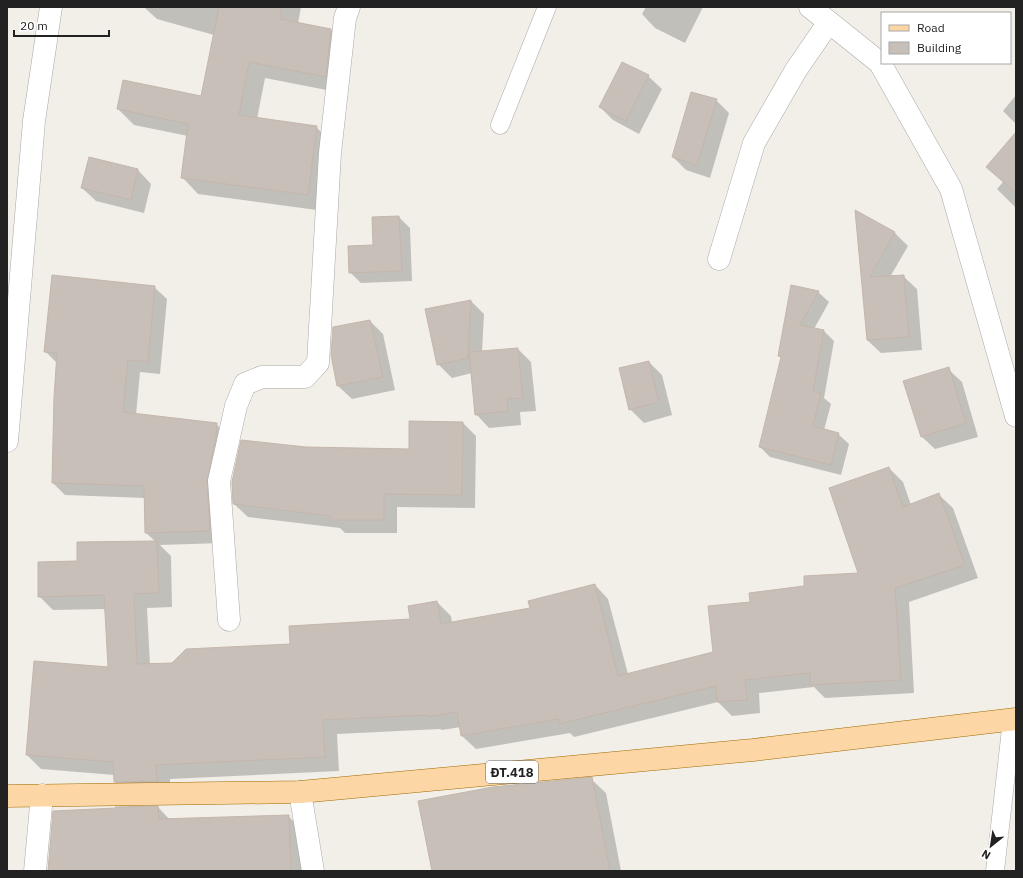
<svg xmlns="http://www.w3.org/2000/svg" width="1023" height="878" viewBox="0 0 1023 878" font-family="'IBM Plex Sans',sans-serif">
<style>
.shadow{fill:#0003}
.building{fill:#c7bfb8;stroke:#c4b6ab}
.lines{fill:none;stroke-linecap:round;stroke-linejoin:round}
.lane-casing{stroke:#a9a9a9;stroke-width:19}
.street-casing{stroke:#a9a9a9;stroke-width:23}
.primary-casing{stroke:#a06b00;stroke-width:23}
.lane{stroke:#fff;stroke-width:18}
.street{stroke:#fff;stroke-width:22}
.primary{stroke:#fcd6a4;stroke-width:22}
.labels{text-anchor:middle;dominant-baseline:central;stroke-width:4;stroke-linejoin:round;paint-order:stroke}
.shield{fill:#fff;stroke:#646464;stroke-width:1}
.shield-label{font-size:13px;font-weight:bold;fill:#222}
</style>
<rect width="100%" height="100%" fill="#f2efe9"/>
<path class="shadow" d="M144,7h157l-3,17 33,6 16,17 -5,46 -77,-15 -8,41 59,8 17,16 -9,68 -126,-17 -16,-17 6,-41 -54,-11 -16,-16 84,-12 12,-62 -57,-16z
M646,7h57l-18,36 -30,-15 -13,-14z
M648,76l14,13 -23,45 -26,-14 -13,-13z
M1016,95v29l-13,-13z
M716,100l13,13 -19,65 -24,-8 -13,-13z
M1016,133v75l-19,-19 6,-7z
M90,158l48,12 13,14 -7,29 -48,-12 -14,-13z
M857,212l37,20 14,14 -18,31 13,-1 14,13 5,61 -41,3 -14,-13z
M399,217l11,11 2,53 -51,2 -11,-11z
M154,287l13,12 -7,75 -20,-2 -4,43 80,9 13,13 -7,106 -62,2 11,11 1,51 -25,1 3,57 23,-1 118,-19 120,-25 26,-18 14,14 1,7 79,-14 64,-24 13,14 20,75 86,-22 37,-49 54,-16 55,-13 29,-106 14,14 8,23 28,-10 14,13 25,70 -69,24 5,91 -89,5 -11,-11 -55,6 1,20 -28,3 -14,-14 -144,35 -4,-4 -94,16 -14,-13 -1,-9 -19,3 -2,-1 -103,5 2,37 -169,8v16l-41,1 -14,-14v-7l-74,-6 -14,-14 82,-87 -3,-59 -53,1 -14,-14 39,-34 78,-20 -10,-9 -1,-35 -80,-3 -12,-12 4,-120 -12,-12z
M818,292l11,10 -15,27 10,2 10,10 -10,57 7,6 -7,26 14,4 11,10 -8,31 -71,-18 -10,-10 22,-89 -3,-2z
M471,301l13,13 -2,38 36,-3 13,13 5,49 -16,1 1,13 -32,3 -13,-14 -4,-41 -20,5 -14,-14z
M370,321l13,13 12,56 -43,9 -14,-13z
M649,362l13,13 10,40 -28,8 -14,-14z
M948,369l14,13 16,55 -43,12 -14,-13z
M462,422l14,14 -1,72 -78,-1v26h-52l-5,-5 -92,-11 -14,-13 72,-56 104,2z
M591,779l15,14 15,78h-188z
M158,807l12,13 118,-4 16,15 1,40h-256z"/>
<path class="building" d="M219,7h63l-2,12 51,10 -5,48 -77,-15 -10,53 78,11 -9,69 -127,-17 7,-54 -71,-15 6,-29 78,16z
M622,62l27,13 -23,46 -27,-14z
M691,92l26,7 -20,66 -25,-8z
M1016,132v61l-30,-26z
M89,157l49,12 -7,31 -50,-12z
M855,210l40,22 -25,45 34,-2 5,62 -42,3z
M399,216l3,55 -53,2 -1,-27 25,-1 -1,-28z
M52,275l103,11 -7,76 -20,-2 -5,52 94,11 -1,14 -9,45 3,49 -65,2 -1,-47 -92,-3 2,-86 3,-44 -13,-1z
M791,285l28,6 -19,34 24,5 -11,61 8,2 -8,33 26,7 -8,32 -72,-18 22,-90 -3,-1z
M471,300l-3,58 -31,7 -12,-56z
M370,320l13,57 -46,9 -6,-31 2,-28z
M518,348l5,50 -16,1 1,12 -33,4 -6,-63z
M649,361l10,41 -30,8 -10,-42z
M949,367l17,56 -45,14 -18,-56z
M409,421l54,1 -1,73 -78,-1v26h-54v-4l-97,-12 -1,-22 9,-42 65,7 103,2z
M889,467l14,40 36,-14 26,72 -70,23 6,92 -91,5v-12l-65,7 2,20 -30,2 -1,-16 -157,38 -1,-5 -97,17 -4,-24 -30,5v-2l-104,5 2,37 -169,8 1,16 -43,1 -1,-20 -87,-7 8,-94 74,6 -4,-72 -66,2v-35l39,-1v-19l80,-1 2,52 -25,1 3,70 35,-1 14,-14 104,-5 -1,-18 121,-7 -2,-13 29,-5 4,23 89,-16 -2,-7 67,-17 23,92 95,-24 -5,-46 42,-4 -1,-9 55,-7v-10l54,-3 -29,-85z
M592,777l18,94h-178l-14,-70 75,-14z
M158,806l1,13 130,-4 2,56h-243l5,-60 63,-3 -1,-1z"/>
<g class="lines">
<defs>
<path id="lane" d="M500,125l47,-118
M995,871l17,-151 4,1"/>
<path id="street" d="M810,7l70,56 71,126 65,227
M719,259l35,-116 42,-73 33,-48
M7,441l27,-320 17,-114
M229,620l-10,-139 17,-75 9,-22 17,-7h43l13,-14 12,-210 15,-135 4,-11
M300,792l13,79
M35,871l7,-76"/>
<path id="primary" d="M7,796l293,-4 453,-42 263,-31"/>
</defs>
<use href="#lane" class="lane-casing"/>
<use href="#street" class="street-casing"/>
<use href="#primary" class="primary-casing"/>
<use href="#lane" class="lane"/>
<use href="#street" class="street"/>
<use href="#primary" class="primary"/>
</g>
<g class="labels">
<rect class="shield" x="486" y="761" width="52" height="22" rx="3"/>
<g class="shield-label">
<text x="512" y="772">ĐT.418</text>
</g>
</g>
<rect width="1023" height="878" fill="none" stroke="#222222" stroke-width="16"/>
<rect x="881" y="12" width="130" height="52" fill="#ffffff" stroke="#a7a7a7"/>
<rect x="889" y="25" width="20" height="6" fill="#fcd6a4" stroke="#a7a7a7"/>
<text x="917" y="32" font-size="12" fill="#222222">Road</text>
<rect x="889" y="42" width="20" height="12" fill="#c7bfb8" stroke="#a7a7a7"/>
<text x="917" y="52" font-size="12" fill="#222222">Building</text>
<g transform="translate(991 846) rotate(210)" stroke="#ffffff" stroke-width="3" paint-order="stroke">
<path d="M0-3L7 15L0 10L-7 15Z" fill="#222222"/>
<text y="-6" font-size="11" font-weight="bold" text-anchor="middle" fill="#222222">N</text>
</g>
<path d="M14 30v6h95v-6" fill="none" stroke="#222222" stroke-width="2"/>
<text x="20" y="30" font-size="12" fill="#222222" stroke="#ffffff" stroke-width="3" paint-order="stroke">20 m</text>
</svg>
